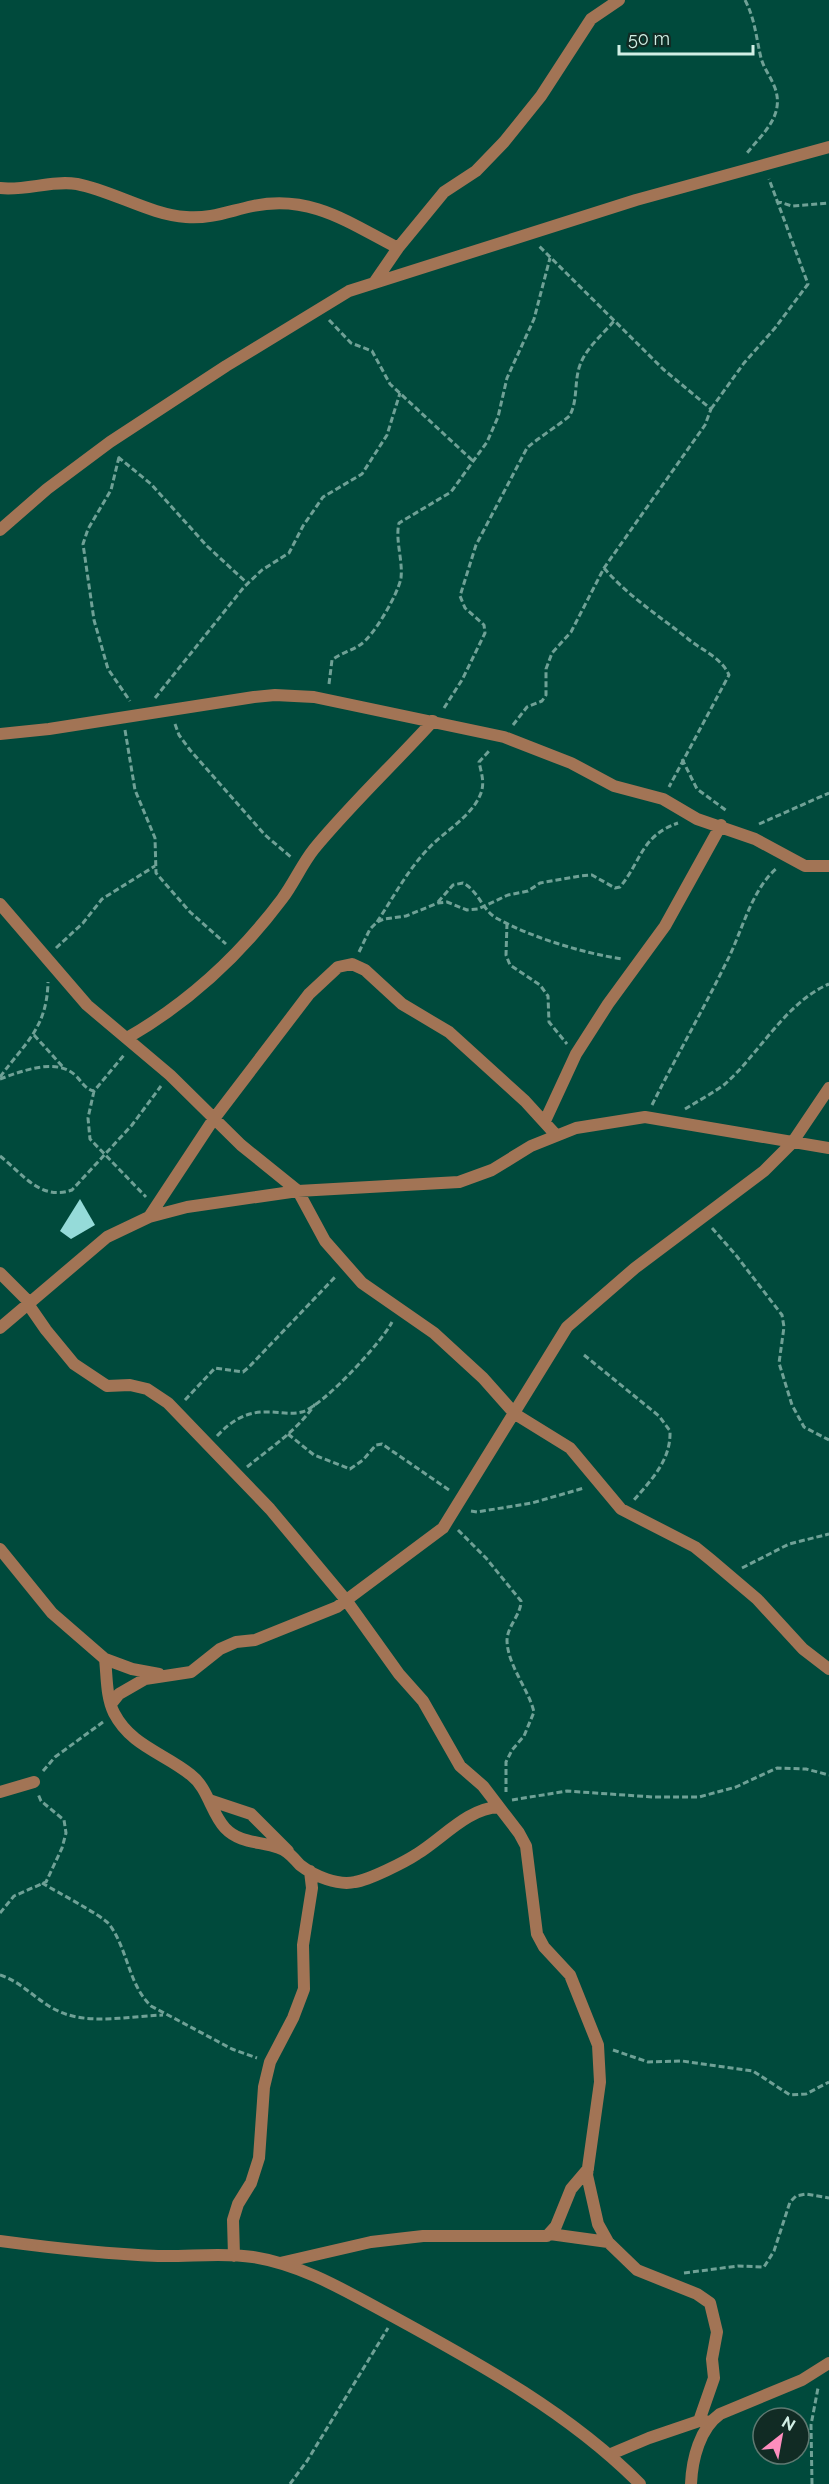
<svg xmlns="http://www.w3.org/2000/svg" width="829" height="2484" viewBox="0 0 829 2484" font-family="Raleway,sans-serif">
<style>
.building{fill:#95dbd9}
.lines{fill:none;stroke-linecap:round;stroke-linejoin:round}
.path{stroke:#6fa196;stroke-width:3;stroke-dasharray:6 3;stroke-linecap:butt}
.minor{stroke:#a27455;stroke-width:12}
</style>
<rect width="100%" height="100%" fill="#004a3c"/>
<path class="building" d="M80,1199l15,26 -24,14 -11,-8z"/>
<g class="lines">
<path class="path" d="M745,0c10,19 11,37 16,58 3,11 10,19 14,30 10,28 -13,46 -28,65
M776,201l16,5 37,-3
M329,320l22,23 21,8 18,33 83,77
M711,409l33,-46 31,-35 33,-44 -39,-105
M118,457l33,27 56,62 40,37
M119,457l-8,33 -23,39 -5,15 11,76 14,49 22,32
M604,568c23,27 55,48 83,70 14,12 34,19 42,37l-60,112
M329,684l3,-24c9,-7 19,-9 28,-15 14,-9 38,-51 41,-67 2,-18 -6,-38 -2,-55l52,-31 36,-50 11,-25 9,-39 27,-59 16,-61
M155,698l89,-111 18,-17 27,-17 14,-27 20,-29 39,-23 25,-39 13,-42
M444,708l18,-28 23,-47 -1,-8 -19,-17 -5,-12 16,-51 51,-97c8,-8 41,-29 43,-33 8,-15 4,-34 10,-50 6,-17 23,-31 34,-44
M175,724l4,11 11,15 75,85 27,23
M513,725l14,-18 15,-6 4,-6v-26l6,-16 19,-21 33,-64 101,-143 6,-16 -48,-40 -124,-123
M125,730l10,60 20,48 1,35 34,39 36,32
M682,759l15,30 30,22
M759,824l70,-31
M438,902l15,-17 10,-2c16,8 20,29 35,36 35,19 85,34 124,40
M377,922c16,-24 30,-51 50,-72 16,-18 45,-33 54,-57 4,-11 0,-21 -2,-31l11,-12
M507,923l-1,32 4,10 30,20 8,11 1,26 18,22
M56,948l27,-25 19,-24 53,-33
M359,952l11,-23 7,-7 7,-3 22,-3 32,-13 9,-1 20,8 11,-1 30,-14 20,-4 12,-8 40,-7 12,-1 23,13 5,-1c22,-27 21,-51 58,-64
M34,1035l29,32
M0,1077c25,-34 47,-49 48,-95
M0,1079c22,-8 57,-22 76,-3 6,6 9,13 18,15l30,-36
M94,1091l-6,27 2,21 56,58
M652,1105c24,-48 51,-95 75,-144 15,-29 24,-71 50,-93
M685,1109c13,-8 28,-16 40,-25 34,-30 61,-82 104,-100
M0,1156c23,18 40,45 72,34l60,-65 29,-39
M712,1228l23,26 47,61 2,12 -5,36 13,42 12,22 25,13
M584,1355l75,61 11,15c1,29 -18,48 -36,69
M185,1400l30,-32 28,4 6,-5 87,-91
M288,1434l26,21 36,14 13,-9 13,-15 6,-1 67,46
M217,1436c15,-16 30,-25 52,-24 11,0 22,3 33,0 21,-6 80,-70 90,-90
M247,1467c23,-19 51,-37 68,-63
M471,1511l6,1 55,-9 52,-15
M458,1530l28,28 35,43c0,14 -14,25 -14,40 1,25 21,47 27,71l-10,24 -12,14 -6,12v30
M742,1568l47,-24 40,-10
M43,1771l12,-14 48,-35
M512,1800l55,-9 86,6h46l37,-10 41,-19 29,1 23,6
M42,1883c15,9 59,32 67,41 19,25 19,60 42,82l81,43 25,9
M0,1913l14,-17 32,-14 16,-34 4,-15 -2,-13 -23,-19 -3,-7
M0,1975c22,7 36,25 56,35 31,16 73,6 107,5
M613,2050l35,12 34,-1 71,10 37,24 16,-1 23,-12
M684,2273l54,-7 26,1 10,-16 16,-49 6,-6 10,-2 23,4
M290,2484l17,-23 81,-133
M812,2484l-1,-59 7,-37"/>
<path class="minor" d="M0,188c26,3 51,-8 77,-4 36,7 74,31 109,33 25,2 43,-6 67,-11 58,-12 96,17 145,42
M374,283l24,-35 46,-56 32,-21 28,-29 37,-46 50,-77 28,-19
M0,530l47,-41 63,-47 116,-76 123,-75 287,-91 193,-53
M0,734l49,-5 205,-32 21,-2 39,2 190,40 67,26 43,23 49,13 34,20 58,20 50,27h24
M0,904l87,101 83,70 71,70 57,46 27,50 37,42 72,50 49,45 32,36 55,34 51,61 74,38 16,13 46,39 46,50 26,20
M127,1038c61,-35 113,-83 155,-139 12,-16 20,-35 32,-50 37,-45 80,-85 119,-128
M545,1121l31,-67 32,-50 57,-78 56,-101
M149,1217l64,-97 96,-126 29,-27 14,-3 13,6 37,34 47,28 76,69 31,34
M0,1273l30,30
M28,1304l18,26 28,34 33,22 23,-1 17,4 21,14 102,106 76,91 53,74 24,27 37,65 23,20 36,47 7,13 11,88 7,13 26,28 28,70 2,37 -13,93 11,49 10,18
M0,1328l107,-91 42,-20 38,-10 111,-16 161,-9 33,-12 39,-24 45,-18 69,-11 184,31
M0,1549l52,64 53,46c2,17 1,38 9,54 17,33 50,40 77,62 17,13 20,38 34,53 15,16 36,13 54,20 10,3 14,10 21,17 14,11 38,21 55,17 14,-2 50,-20 62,-28 26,-16 51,-46 82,-47
M105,1659l27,10 27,5
M111,1704l8,-10 26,-15 46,-7 29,-23 16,-7 19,-2 82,-33 106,-79 124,-201 68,-59 129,-97 28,-28 37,-55
M0,1792l34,-10
M209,1800l42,14 37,37
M550,2234l58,8 29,28 60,24 13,9 7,29 -5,27 2,19 -15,43
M0,2241c52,7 105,13 158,15 31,1 64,-4 95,1 51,8 96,36 141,60 86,47 177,97 246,167
M234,2256l-1,-36 5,-16 13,-21 8,-25 5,-71 6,-25 23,-44 11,-29 -1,-44 9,-57 -2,-17
M280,2263l91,-21 52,-6h124l9,-10 15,-37 17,-20
M611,2454l38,-16 50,-17h7
M691,2484c1,-25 9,-56 29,-70l82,-34 27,-17"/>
</g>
<g transform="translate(781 2436) rotate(31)"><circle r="28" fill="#112b24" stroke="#5e7971" stroke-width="1.5"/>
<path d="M0-4.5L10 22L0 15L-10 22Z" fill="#fe8ebe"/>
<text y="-9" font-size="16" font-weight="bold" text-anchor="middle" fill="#d1efe5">N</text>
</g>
<path d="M619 45v9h134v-9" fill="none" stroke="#d1efe5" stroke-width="3"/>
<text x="628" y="45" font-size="18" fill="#d1efe5" stroke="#112b24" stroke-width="4.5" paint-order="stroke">50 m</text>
</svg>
